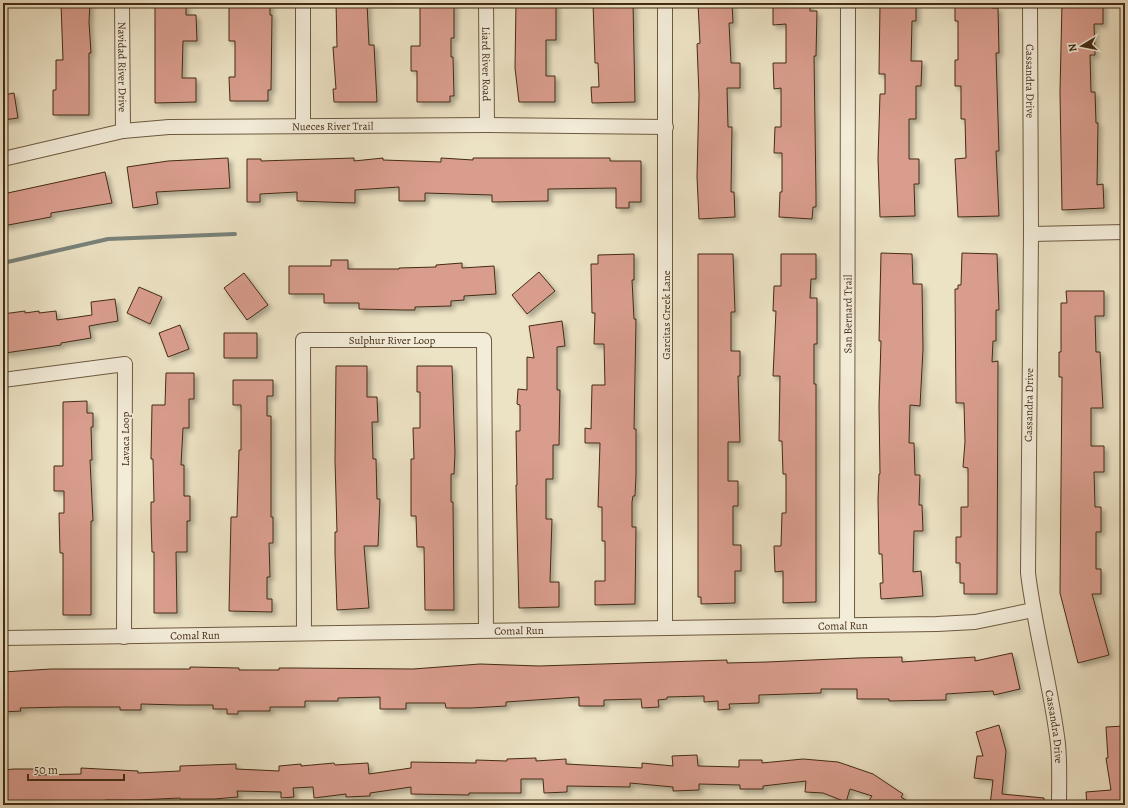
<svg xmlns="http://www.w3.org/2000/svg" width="1128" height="808" viewBox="0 0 1128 808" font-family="Alegreya,serif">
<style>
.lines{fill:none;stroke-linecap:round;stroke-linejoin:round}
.stream{stroke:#79827a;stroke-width:4}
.building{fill:#d99d8d;stroke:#442c15;filter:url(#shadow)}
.minor-casing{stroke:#6e5a41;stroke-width:16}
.minor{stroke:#f3ecd9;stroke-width:14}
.labels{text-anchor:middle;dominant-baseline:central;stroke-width:3;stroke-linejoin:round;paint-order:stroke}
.street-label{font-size:11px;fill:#442c15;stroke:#f3ecd9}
</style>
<defs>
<filter id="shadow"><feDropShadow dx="3.5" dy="3.5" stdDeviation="2" flood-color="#0004"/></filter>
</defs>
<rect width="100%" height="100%" fill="#ece2c4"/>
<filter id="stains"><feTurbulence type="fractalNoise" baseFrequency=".005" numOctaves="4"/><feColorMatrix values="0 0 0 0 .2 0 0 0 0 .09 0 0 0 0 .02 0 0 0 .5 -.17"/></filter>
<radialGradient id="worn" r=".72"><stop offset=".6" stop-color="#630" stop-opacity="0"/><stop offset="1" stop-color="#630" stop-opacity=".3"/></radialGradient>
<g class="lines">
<path class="stream" d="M3,263l105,-24 127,-5"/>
</g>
<path class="building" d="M61,3h29l-1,19 2,31h-2v62h-36v-25h3v-30h7z
M155,3h31v12h10l1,26h-14l-1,37h14v24l-41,1z
M229,3h41v12h2l-1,75h-3v11h-38l-1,-24h6v-36h-6z
M336,3h31l2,42h5l3,57h-43l-1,-13h3l-3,-42h4z
M420,3h34v35h-3v19h2l1,39h-4v6h-33v-31h-6v-25h9z
M516,3h40v37h-10v36h9v26h-36l-4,-34z
M593,3h40l2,99 -43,1 -1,-16h8l-1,-24h-3z
M698,3h34l1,20h-4l2,40h9v25h-13l1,39h4l-1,65h3l1,25 -36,2 -2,-42 2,-82 -2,-51 3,-1z
M773,3h37v8h7l-1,45h-2l2,138v13h-3l-1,12 -33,-2 1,-25h2v-39h-8l1,-26h6v-39l-7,1 -1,-26h13v-39l-13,1z
M880,3h36v18h-4l-1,40h11l-1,25h-5v33h-7v40h10v25h-5l1,32 -35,1 -2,-58 2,-65h5v-20h-6z
M955,3h37v5h6l1,45h-3l3,98h-3l3,65 -41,1 -3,-58 11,-1 -1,-39h-4v-33h-6v-26h3v-39h-3z
M1062,3h41v21h-9l1,31h-5l1,37h4l1,31h2l-1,62 6,-1 1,24 -42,2 -2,-118z
M14,93l4,25 -15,2v-25z
M228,158l2,30 -74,4 2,12 -25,4 -6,-41 41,-6z
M354,158v3l29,-3v2l58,2v-4l32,2v-2h137v3h31v41h-12v6h-13v-20l-68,1v12l-56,1v-7l-67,-2v8h-26v-14l-44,3v13l-58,-2v-9l-37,2v8h-13v-43h14v2z
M105,172l7,31 -61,10v4l-48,9v-32z
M881,253l31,1 1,30h9l1,65 -3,57 -10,-1 -1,38h5l1,32h5l-1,30h3l1,26h-9l-1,41 8,-1 2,25 -42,3 -1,-16h3l-1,-29h-3l-1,-55 1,-25h1l-1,-69 2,-64h-2z
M962,253l35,1 2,56h-3v31h-3l-1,21 6,-1 -1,233h-33v-11h-4v-20h-4v-26h5v-30h7v-39l-5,-1 2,-25 -1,-39h-8l-1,-114h3v-4h3z
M634,254v26h-2l2,39h2l-2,110h2v46l-1,21h-2l-1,6v25h4l-1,77 -40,1v-24h10v-40h-3v-34h-4l2,-64h-15v-15l6,1 1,-44h13l-1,-41h-10l1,-31h-3l-1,-49h7v-9z
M698,254h35l2,58h-4v39h9v25h-2l2,66h-12v39h10v25h-5v39h8v26h-6v32l-34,1v-7h-3z
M781,254h35v25h-5l-1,19h7v46h-3v40h2v218l-33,1v-32l-8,1 -1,-26h7l1,-33h4v-39h-3l-1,-33h-3l1,-65h-7l3,-65h-3l1,-25h7z
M331,260h17v9h51v-1l37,-1v-2l26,-2v5l32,-2 2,28 -32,2v4l-13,1v5l-36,1v3h-11l-45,-1v-6h-35v-9h-35v-28h42z
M539,272l16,19 -28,23 -15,-19z
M244,273l24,32 -21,15 -23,-32z
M139,287l23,10 -12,27 -23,-11z
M1066,291h38v25h-9l1,36h4l3,56h-12v38h13v26h-10l1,35h6v25h-5v37h5v25h-9l17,61 -31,8 -18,-70 2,-216h-3v-25h2v-49h6z
M115,299l3,22 -29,5 2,12 -30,5v2l-56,8 -2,-17v-22l22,-3v2l14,-2v2l17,-2 1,9 35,-5 -1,-13z
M562,321l3,25 -8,1v43h3l-1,55h-6v34h-7v40h6l-2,63h9v25l-40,1 -3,-123h1l-1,-54h4v-26l-3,-1 1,-15 9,1v-33l7,1 -5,-32z
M180,325l9,24 -21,8 -9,-24z
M224,333h33v25h-33z
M336,366h31v31h10l1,25h-6l1,37h3l1,40h3l-2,47h-14l5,62 -32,2 -2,-56v-22h2l-2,-72z
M417,366h35l3,87 -1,21h-3v28h2l1,108h-29l-1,-63h-7l-1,-31h-5v-57h3l-1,-31h7v-36h-3z
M166,373h28v26h-5v29h-6l-2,37h3v31h6v25h-3v31h-11l1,61h-23v-61h-2l-1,-32v-18h3l-1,-43h-2l1,-54h13z
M233,380h40v16h-6v20h4v101h2v26h-4l1,34h-3v22h5v13l-43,-1 2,-94h6l2,-67h2v-45h-8z
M87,401v12h6v14h-2l1,33h-2l3,61h-2v94h-28v-62h-3l-1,-40h5v-22h-10v-25h9v-64z
M1012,653l8,36 -26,6 -1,-4 -47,3v6l-57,1v-2h-32v-10h-36v4l-62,2v8l-30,1 1,5 -12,1v-9l-14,1v-6l-37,1v2l-9,1 1,7 -17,1 -1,-9 -37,1v6h-25v-9l-73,5v4l-35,2h-25l-1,-5h-39v6h-26v-12l-42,1v3h-33v6h-35v4h-32v3h-11v-5h-14v-4h-34l-38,-1v6h-21v-3h-55l-45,1 1,3 -18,1v-40l48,-3h139v-2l49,1v2h40v-2h16l118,1 67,-5 59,2 188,-6v3l40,-1 90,-4 45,-1v5l73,-5v4z
M999,725l7,26 -4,43 42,4v7h-54l3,-25 -19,-2 3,-22h6l-7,-24z
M1125,726v52h-2l1,27h-37l-1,-13 25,-2 -5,-32h2l-2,-31z
M697,755l1,11 41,1v-7h23v3l41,-4 35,3 35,12 30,20 -2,3 12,8h-47l6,-9 -22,-7 -4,13 -23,-9 -18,-1 1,-11 -43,5v3h-23v-4l-41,-1v6l-26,1v-4l-43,-4v4l-63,-1v6l-23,1 -1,-14h-22v14h-52v2l-58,-1v-7l-41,6v3l-24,1v-3l-32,4 -1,-11 -20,1 1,9 -13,1v-6l-44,-1 1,6 -24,2h-34v-1l-43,2h-32v2h-102v-32l11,-1h24v6l43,-1v-6l57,3v2l42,-2v-5l56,-2v5l43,2v-5l22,-2v2l33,-3 1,2 33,-2 1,11 42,-6v-6l65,1v-3l31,1v-2l29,-1v3l30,-2v5l76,4v-5l31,3 -1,-10z"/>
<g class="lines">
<defs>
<g id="minor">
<path id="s1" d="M122,3l1,128"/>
<path id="s2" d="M486,3l1,122"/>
<path id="s3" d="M1030,3l1,231 -3,339c7,58 23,113 30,171 2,20 1,41 1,61"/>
<path d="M303,126v-123"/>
<path id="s4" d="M3,159l120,-28 46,-4 318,-2 179,2"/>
<path d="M1031,234l94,-2"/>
<path d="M3,380l122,-16 -1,273"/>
<path id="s5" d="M847,625l1,-622"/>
<path d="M665,627v-624"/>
<path id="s6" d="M304,633l-1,-293h181l2,290"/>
<path id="s7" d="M3,638l934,-14 38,-2 58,-12"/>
</g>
</defs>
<use href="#minor" class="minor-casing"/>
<use href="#minor" class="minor"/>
</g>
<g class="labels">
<g class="street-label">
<text stroke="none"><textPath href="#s2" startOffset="61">Liard River Road</textPath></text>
<text stroke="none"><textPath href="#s1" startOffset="64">Navidad River Drive</textPath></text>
<text stroke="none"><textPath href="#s3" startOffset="78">Cassandra Drive</textPath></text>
<text stroke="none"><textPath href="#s4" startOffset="333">Nueces River Trail</textPath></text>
<text stroke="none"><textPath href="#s5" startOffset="311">San Bernard Trail</textPath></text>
<text transform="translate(666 315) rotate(-90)">Garcitas Creek Lane</text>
<text stroke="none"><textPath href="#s6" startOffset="382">Sulphur River Loop</textPath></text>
<text transform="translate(1029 405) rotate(-89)">Cassandra Drive</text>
<text transform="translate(125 439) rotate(-90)">Lavaca Loop</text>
<text stroke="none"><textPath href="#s7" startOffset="840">Comal Run</textPath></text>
<text stroke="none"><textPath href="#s7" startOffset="516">Comal Run</textPath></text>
<text stroke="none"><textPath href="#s7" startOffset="192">Comal Run</textPath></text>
<text stroke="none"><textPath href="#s3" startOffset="726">Cassandra Drive</textPath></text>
</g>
</g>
<rect width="1128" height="808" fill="none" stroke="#ece2c4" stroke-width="16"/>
<rect x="4" y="4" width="1120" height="800" fill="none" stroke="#442c15" stroke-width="2"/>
<rect x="8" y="8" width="1112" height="792" fill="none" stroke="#442c15"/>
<g transform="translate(1082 46) rotate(260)" stroke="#f3ecd9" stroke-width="3" paint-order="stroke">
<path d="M0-3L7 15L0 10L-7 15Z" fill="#442c15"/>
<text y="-6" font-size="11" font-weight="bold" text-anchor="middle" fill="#442c15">N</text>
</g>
<path d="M28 774v6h96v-6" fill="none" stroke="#442c15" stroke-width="2"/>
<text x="34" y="774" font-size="12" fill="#442c15" stroke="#f3ecd9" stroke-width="3" paint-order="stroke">50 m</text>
<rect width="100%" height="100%" filter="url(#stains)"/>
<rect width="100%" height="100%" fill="url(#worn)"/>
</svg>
